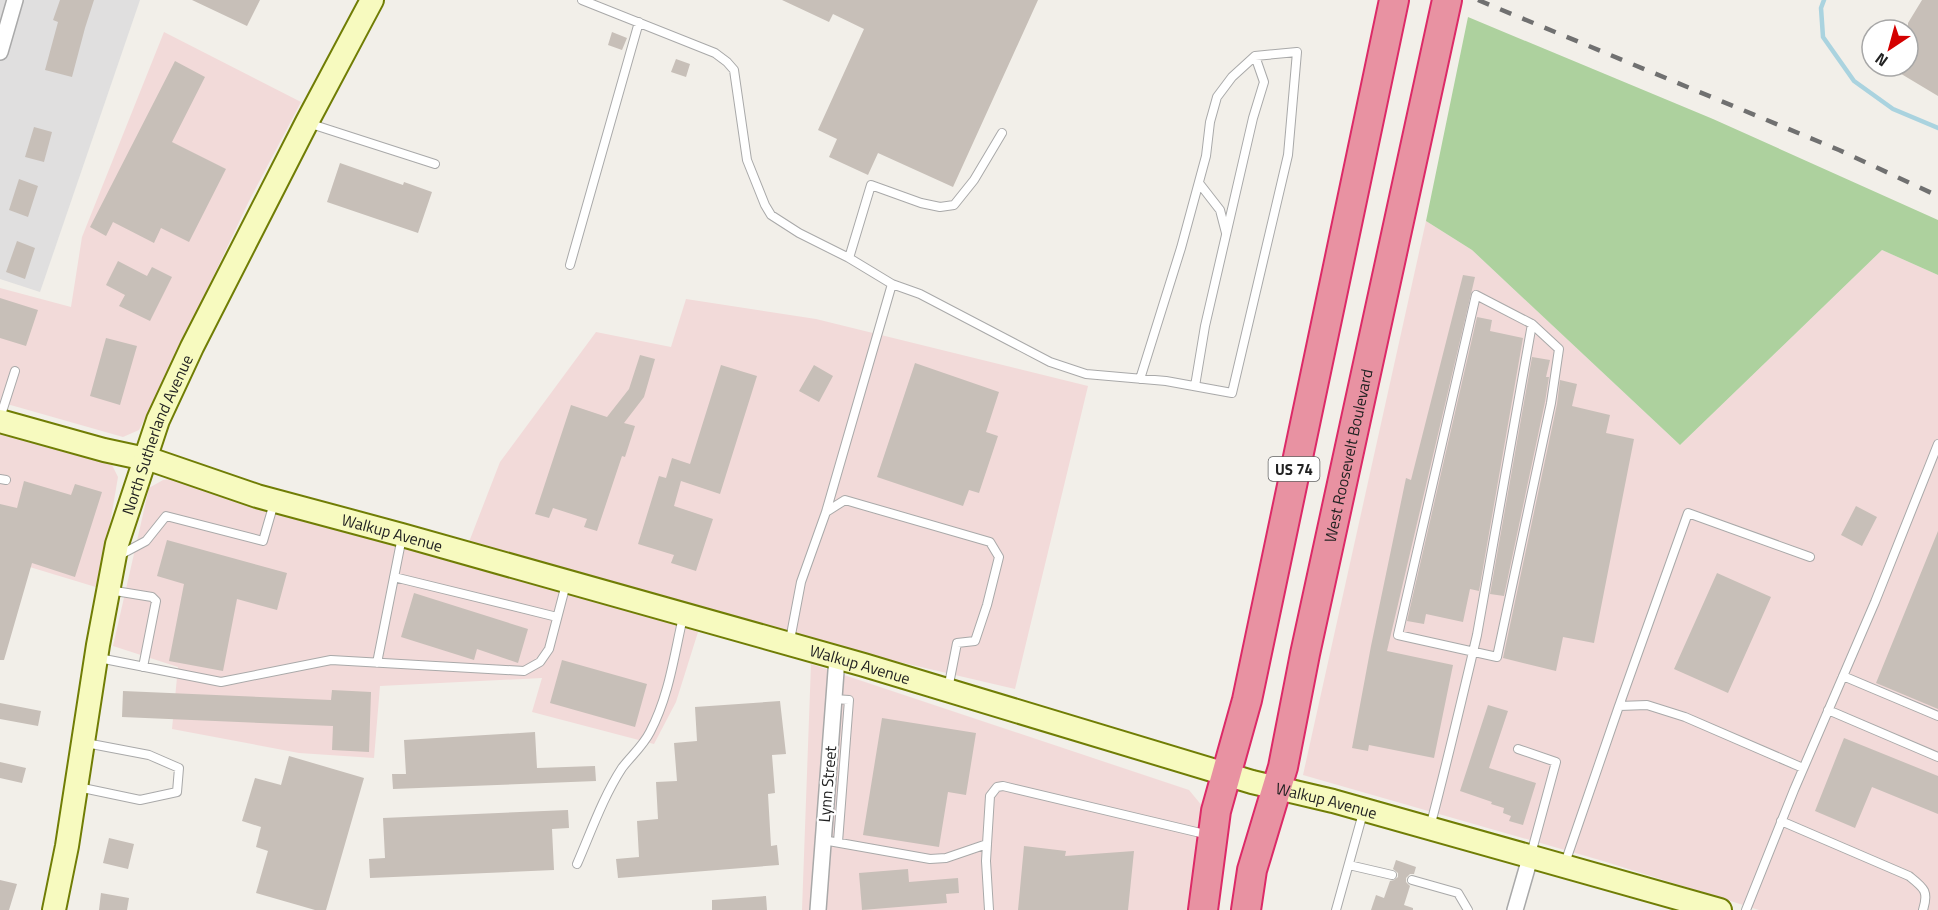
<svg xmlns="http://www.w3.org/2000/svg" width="1938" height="910" viewBox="0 0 1938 910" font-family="'Titillium Web',sans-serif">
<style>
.residential{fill:#e0dfdf}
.commercial{fill:#f2dad9}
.forest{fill:#add19e}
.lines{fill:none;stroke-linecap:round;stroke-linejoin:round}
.stream{stroke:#aad3df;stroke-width:4.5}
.building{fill:#c7bfb8}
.lane-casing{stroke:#a9a9a9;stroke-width:10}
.street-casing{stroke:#a9a9a9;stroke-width:18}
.secondary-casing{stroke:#707d05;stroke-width:26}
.highway-casing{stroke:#dc2a67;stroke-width:32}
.lane{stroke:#fff;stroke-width:8}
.street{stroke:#fff;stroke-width:15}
.secondary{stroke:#f7fabf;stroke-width:22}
.highway{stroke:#e892a2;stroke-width:28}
.rail{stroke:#707070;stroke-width:4.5;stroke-dasharray:12 12;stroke-linecap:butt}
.labels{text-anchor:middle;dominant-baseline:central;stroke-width:4.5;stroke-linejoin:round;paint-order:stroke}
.shield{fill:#fff;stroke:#646464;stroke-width:1.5}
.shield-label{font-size:15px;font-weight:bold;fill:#222}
.street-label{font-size:16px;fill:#222;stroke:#fff}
</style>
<rect width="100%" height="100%" fill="#f2efe9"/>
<path class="residential" d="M0,0h140l-100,292 -40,-13z"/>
<path class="commercial" d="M164,32l137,70 -53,101 -83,176 -26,51 -16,7 -123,-35v-114l71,19 11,-70z
M1426,221l46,29 208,195 202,-195 56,25v635h-179l-156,-49 -300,-86z
M686,299l130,20 272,67 -73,303 -137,-32 -409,-115 31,-80 96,-130 75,15z
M0,431l112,34 6,12 -19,111 -99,-30z
M183,477l442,129 73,26 -22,70 -22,42 -122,-32 10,-34 -162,8 -6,72 -75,-5 -127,-24 6,-62 -65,-21 36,-158 14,-8z
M811,664l378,126 19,23 -18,97h-388z"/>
<path class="forest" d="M1468,17l245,102 225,101v55l-56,-25 -202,195 -208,-195 -46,-29z"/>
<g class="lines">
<path class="stream" d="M1824,0l-3,8 2,29 31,44 39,28 45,19"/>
</g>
<path class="building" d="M60,0h34l-9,28 -13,49 -27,-7 13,-48 -5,-2z
M192,0h68l-13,26z
M782,0h256l-85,187 -75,-34 -10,22 -39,-18 8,-18 -19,-9 46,-101 -31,-15 -4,8z
M1922,0h16v96l-50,-30h20v-43z
M612,32l15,6 -5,12 -14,-5z
M676,59l14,5 -4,13 -15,-5z
M175,61l30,16 -33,65 54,27 -37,73 -28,-14 -7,15 -41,-21 -7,14 -16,-9z
M34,127l18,5 -8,30 -19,-5z
M340,163l63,22 1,-3 28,10 -14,41 -91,-31z
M19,179l19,7 -10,31 -19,-7z
M17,241l18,7 -10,31 -19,-7z
M118,261l29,15 5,-9 20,10 -22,44 -31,-15 6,-11 -19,-10z
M1463,275l12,2 -88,374 66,14 -19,93 -65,-13 -1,6 -16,-3 19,-102 35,-168 5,2z
M0,298l38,12 -12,36 -26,-8z
M1477,317l15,3 -2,11 33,7 -44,253 -9,-2 -7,33 -37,-8 -2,10 -17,-3z
M106,338l31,8 -17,59 -30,-9z
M640,355l15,4 -11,38 -20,26 11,3 -10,31 -3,-1 -25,75 -13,-4 3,-8 -34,-11 -4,10 -14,-4 36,-109 36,12 22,-28z
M1532,357l18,3 -4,17h3l-4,25 -41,194 -14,-2z
M915,363l84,29 -13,40 12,4 -19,57 -10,-3 -6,16 -86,-29z
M721,365l36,11 -37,118 -39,-13 -7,25 39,13 -17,52 -25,-8 3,-8 -36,-11 21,-68 7,2 6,-20 18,6z
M814,365l19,11 -14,26 -20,-11z
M1560,380l17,4 -5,22 38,9 -4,18 28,6 -40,204 -31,-6 -7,34 -53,-13 54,-254z
M24,481l47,14 4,-11 27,8 -27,85 -43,-14 -28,97h-4v-156l17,4z
M1856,506l21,11 -15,29 -21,-11z
M1938,531v178l-62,-26z
M167,540l120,33 -10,37 -40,-11 -14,72 -54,-10 15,-77 -27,-8z
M1717,573l54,24 -43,96 -54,-24z
M414,593l114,36 -10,34 -41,-14 -3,11 -73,-23z
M562,660l85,24 -12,43 -85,-24z
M332,690l39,2 -2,60 -37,-2 1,-24 -211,-9 1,-26 208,9z
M780,701l6,53 -14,1 3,38 -7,1 3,52 6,-1 2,20 -161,13 -2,-19 23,-2 -2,-36 21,-2 -2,-37 21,-1 -3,-38 23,-2 -2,-34z
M0,703l41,8 -3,15 -38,-7z
M1488,705l20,6 -19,57 47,15 -13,42 -14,-4 2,-5 -8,-3 1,-5 -13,-4 1,-2 -32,-11z
M882,718l94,15 -10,62 -18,-3 -9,55 -76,-12z
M535,732l2,36 58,-2 1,15 -203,8 -1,-15h14l-2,-34z
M1844,738l94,38v38l-66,-27 -17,41 -40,-17z
M289,756l75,22 -38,132h-11l-59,-17 12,-42 -12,-4 5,-20 -19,-6 13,-43 26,7z
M0,762l26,6 -4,15 -22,-5z
M568,810l1,18 -17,1 2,41 -184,8 -1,-19 16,-1 -2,-40z
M109,838l25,6 -6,25 -25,-6z
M1024,846l42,5 -1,5 69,-5 -6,59h-110z
M1396,860l20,7 -2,7h-4l-4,4v4l4,4 -6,19 9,3v2h-42l5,-15 8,3 6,-17 4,-1 4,-3v-4l-5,-4z
M908,869l1,13 49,-4 1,15 -13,1 1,9 -85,7 -3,-37z
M0,880l17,4 -8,26h-9z
M101,893l28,5 -2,12h-28z
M766,896l1,14h-55v-10z"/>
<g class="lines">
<defs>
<path id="lane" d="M582,0l133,53 12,9 7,8 13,90 18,45 6,10 28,18 50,25 43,26 -66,228
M308,123l127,41
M1199,183l21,27 6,23
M849,258l22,-73 50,18 19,4 14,-2 20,-25 28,-47
M570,265l69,-243
M892,284l28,10 130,68 36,12 80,7 66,12 56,-238 9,-103 -42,4 -23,21 -15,20 -7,25 -4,34 -25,92 -41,131
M1195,386l10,-60 48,-208 11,-36 -9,-26
M0,418l15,-47
M0,479l6,1
M118,556l28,-15 20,-25 97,25 11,-38
M394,577l163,40
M109,590l43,7 4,4 -13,66
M790,640l11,-58 25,-70 19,-12 145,42 9,15 -12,48 -12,36 -18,2 -9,46
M99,658l122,24 110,-22 193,11 16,-9 9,-13 17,-65
M377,663l25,-126
M1843,676l95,40
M834,699l15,1 -11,142
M1619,706l69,-193 122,44
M1828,710l110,47
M1518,749l38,13 -25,92
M78,787l62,13 37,-8 2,-24 -30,-13 -63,-12
M1781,821l128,55c15,12 20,15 14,34
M1430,827c17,-64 32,-128 47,-192l55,-311 -56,-29 -78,340 99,22 54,-254 8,-54 -27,-25
M823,840l107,19 16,-1 41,-14
M1565,863l54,-157 28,-1 38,12 118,51
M577,864c14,-32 26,-67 45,-96 9,-12 21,-22 28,-36 19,-36 24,-76 33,-115
M1349,865l43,10
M1412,880l46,13 10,17
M989,910l-3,-49 1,-17 3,-48 7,-9 6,-1 206,49
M1336,910l27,-97
M1746,910l48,-120 81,-188 63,-158"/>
<path id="street" d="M0,52l15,-52
M818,910l19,-252
M1515,910l15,-52"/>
<g id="secondary">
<path id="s1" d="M0,421l104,29 51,11 102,35 145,39 462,130 388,117 81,19 387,109"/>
<path id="s2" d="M54,910l13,-64 31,-201 19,-101 41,-124 34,-73 115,-225 65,-122"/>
</g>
<g id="highway">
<path d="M1203,910l13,-99 31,-111 147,-700"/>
<path id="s3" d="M1246,910l6,-40 31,-103 22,-113 142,-654"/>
</g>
</defs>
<use href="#lane" class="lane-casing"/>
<use href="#street" class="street-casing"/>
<use href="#secondary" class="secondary-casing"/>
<use href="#highway" class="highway-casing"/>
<use href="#lane" class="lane"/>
<use href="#street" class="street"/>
<use href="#secondary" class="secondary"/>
<use href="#highway" class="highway"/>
<path class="rail" d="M1478,0l361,150 99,46"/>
</g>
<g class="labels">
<rect class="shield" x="1268.5" y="457" width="51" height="24" rx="4.5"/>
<g class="shield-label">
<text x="1294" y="469">US 74</text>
</g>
<g class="street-label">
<text stroke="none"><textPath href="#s2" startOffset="488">North Sutherland Avenue</textPath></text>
<text stroke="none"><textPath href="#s3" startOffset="466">West Roosevelt Boulevard</textPath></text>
<text stroke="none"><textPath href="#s1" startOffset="408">Walkup Avenue</textPath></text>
<text stroke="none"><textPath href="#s1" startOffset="894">Walkup Avenue</textPath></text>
<text transform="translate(827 784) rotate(-85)">Lynn Street</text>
<text stroke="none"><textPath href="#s1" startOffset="1380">Walkup Avenue</textPath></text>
</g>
</g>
<g transform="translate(1890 48) rotate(216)"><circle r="28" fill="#ffffff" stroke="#a7a7a7" stroke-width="1.5"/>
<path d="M0-4.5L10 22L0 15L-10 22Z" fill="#d40000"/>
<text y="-9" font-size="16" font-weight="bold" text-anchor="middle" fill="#222222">N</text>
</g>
</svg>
